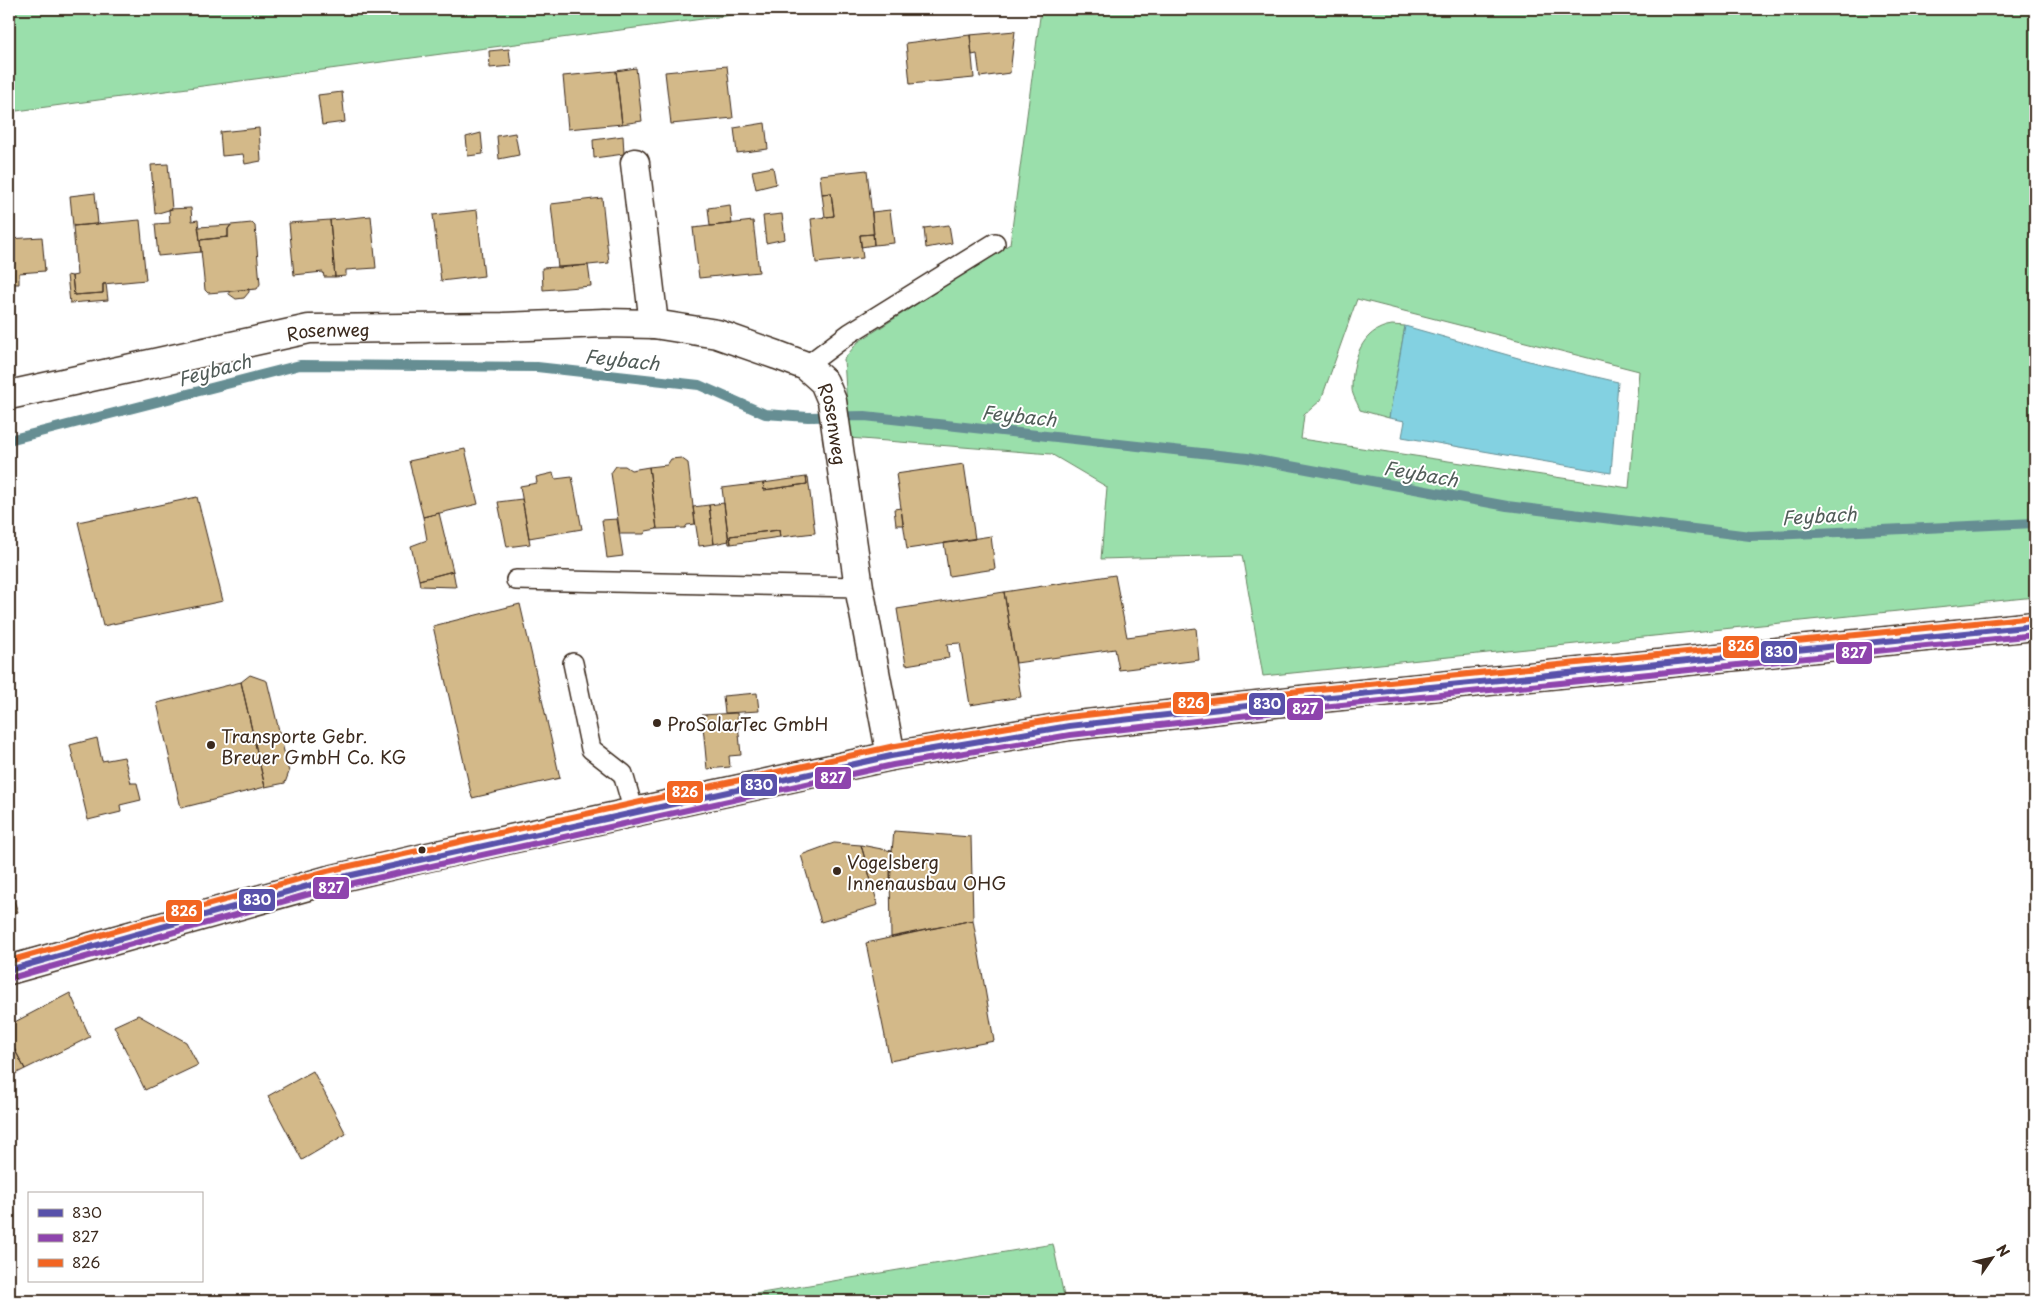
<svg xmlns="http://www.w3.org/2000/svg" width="2044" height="1310" viewBox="0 0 2044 1310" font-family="'Playpen Sans',sans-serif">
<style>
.green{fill:#9adfab;stroke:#6a8464;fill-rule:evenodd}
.water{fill:#83d1e1;stroke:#668e93}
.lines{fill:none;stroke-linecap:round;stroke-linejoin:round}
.stream{stroke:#668e93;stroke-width:10}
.building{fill:#d3b989;stroke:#3b2a1e}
.service-casing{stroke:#3b2a1e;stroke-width:22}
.minor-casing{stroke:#3b2a1e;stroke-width:31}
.secondary-casing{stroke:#3b2a1e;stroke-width:31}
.service{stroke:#fff;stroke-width:19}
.minor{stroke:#fff;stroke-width:28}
.secondary{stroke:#fff;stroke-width:28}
.bus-1-casing{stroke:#fff;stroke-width:10}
.bus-2-casing{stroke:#fff;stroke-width:10}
.bus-3-casing{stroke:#fff;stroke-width:10}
.bus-1{stroke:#5851aa;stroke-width:6}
.bus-2{stroke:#8e44ad;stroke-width:6}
.bus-3{stroke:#f26522;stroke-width:6}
.poi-dot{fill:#3b2a1e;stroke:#fff;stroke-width:2}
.labels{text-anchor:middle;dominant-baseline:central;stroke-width:4;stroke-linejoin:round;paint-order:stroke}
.street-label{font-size:18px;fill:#3b2a1e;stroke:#fff}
.poi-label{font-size:18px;fill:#3b2a1e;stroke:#fff;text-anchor:start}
.water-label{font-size:19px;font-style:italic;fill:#515c58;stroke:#fff}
.line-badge{stroke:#fff;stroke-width:2}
.badge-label{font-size:14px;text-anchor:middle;font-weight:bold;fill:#fff}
</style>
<rect width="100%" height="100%" fill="#fff"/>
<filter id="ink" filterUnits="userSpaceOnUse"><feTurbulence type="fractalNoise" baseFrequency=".02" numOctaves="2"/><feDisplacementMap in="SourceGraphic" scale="10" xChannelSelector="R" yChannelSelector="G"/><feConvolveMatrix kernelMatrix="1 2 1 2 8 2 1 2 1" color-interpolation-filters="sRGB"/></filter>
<g filter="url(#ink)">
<path class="green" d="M9,9h768l-768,103z
M1041,9h994v588l-772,79 -21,-121 -141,4 6,-72 -56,-33 -202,-16 -5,-79 14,-17 152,-98zM1357,299l282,72 -10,117 -328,-49 3,-24 17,-15z
M1392,325l13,1 -16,92 -29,-8c-2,-6 -8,-15 -8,-21 0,-28 9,-60 40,-64z
M1053,1244l12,57h-351z"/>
<path class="water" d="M1405,326l131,37 82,19 -7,91 -209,-36 3,-16 -16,-3z"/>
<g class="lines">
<path class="stream" d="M9,440l291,-75 237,2 162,18 66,29 43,3 57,-1 382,42 260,48 243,30 285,-13"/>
</g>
<path class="building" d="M1015,31l-5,42 -30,4 -3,-23 -5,1 -2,-20z
M970,35l4,43 -64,6 -4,-41z
M509,49l2,17 -21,2 -1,-17z
M727,66l6,52 -62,6 -6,-52z
M636,68l6,53 -20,3 -6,-53z
M616,71l6,53 -54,5 -5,-53z
M342,92l3,30 -23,3 -4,-30z
M765,123l3,26 -31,4 -3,-25z
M259,128l2,33 -16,3 -2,-10 -21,2 -2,-24z
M481,133l2,21 -15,2 -2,-19z
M515,133l4,22 -20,4 -2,-23z
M623,136l1,18 -30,4 -1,-18z
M168,164l4,45 -17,5 -4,-49z
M773,167l3,17 -20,5 -4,-18z
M867,170l7,64 -14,1 3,23 -47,5 -5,-44 23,-3 -3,-23 -9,1 -2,-19z
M95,193l3,31 -25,2 -3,-30z
M831,193l3,23 -9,1 -3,-23z
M602,198l7,65 -51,5 -7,-64z
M730,205l2,19 -22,2 -2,-18z
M191,208l1,13 6,-1 3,32 -43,4 -3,-32 15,-1 -1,-14z
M477,210l7,66 -43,5 -8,-66z
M890,210l4,33 -20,2 -2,-33z
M782,214l3,25 -19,4 -3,-27z
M371,216l5,52 -30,2v6l-11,1 -5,-57z
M140,220l6,60 -43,4v9l-29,2 -2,-19 5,-1 -4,-49z
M330,220l5,57h-11l-1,-5 -29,3 -5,-52z
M753,221l6,51 -60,6 -6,-50z
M252,223l3,3 5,58 -3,5 -49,4 -3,-3 -5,-50 28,-3v-8l3,-4z
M231,225l-3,4v8l-28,3 -2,-13z
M949,225l3,18 -26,5 -2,-20z
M873,234l1,11 -13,2 -1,-12z
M42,237l3,34 -26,2v11h-8l-2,-45z
M9,261l3,34 -3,1z
M588,265l3,21 -48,4 -1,-22z
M67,275l5,1 2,19 29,-2v-9h3l2,16 -38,3z
M249,289v3l-5,6 -8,1 -7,-5v-3z
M465,449l13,55 -55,13 -14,-56z
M681,458l7,5 7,61 -8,1 -2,3 -28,1 -8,-62 18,-2 4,-6z
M964,464l11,75 -68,10 -11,-75z
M616,466h9l6,4 18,-3 8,62 -11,2 -2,3h-24l-9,-61z
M553,473l2,6 17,-2 10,52 -53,9 -9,-52 17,-3 -1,-6z
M806,477h2l7,56 -35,4 -1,-7 -49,6 1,8h-2l-7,-56 41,-5 1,7 43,-6z
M806,477l1,7 -43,6 -1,-7z
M197,497l26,104 -120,25 -25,-104z
M522,499l8,45 -23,3 -9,-45z
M724,503l5,38 -15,3 -5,-39z
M709,505l5,39 -15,2 -6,-39z
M901,508l2,17h-7l-2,-16z
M439,513l14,58 -34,9 -8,-34 16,-6 -4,-23z
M617,519l6,37 -16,2 -5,-38z
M779,530l1,7 -49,7 -1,-8z
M991,536l4,33 -46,7 -5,-33z
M453,571l3,16 -36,-1 -1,-6z
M1115,575l12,62 69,-9 3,32 -80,10 -4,-21 -99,14 -12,-71z
M1004,592l17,105 -51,8 -10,-62 -13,1 2,14 -43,7 -9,-56z
M520,604l40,174 -88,20 -39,-172z
M250,675l17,6 22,91 -4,11 -20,4 -24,-105z
M241,682l24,105 -84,21 -24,-105z
M757,693l2,18 -34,2 -2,-17z
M737,713l4,42 -12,1 1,11 -23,2 -5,-54z
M97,738l5,23 22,-4 7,26h6l4,17 -21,5 1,7 -33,8 -18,-75z
M894,831l77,6 2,83 -82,17 -1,-65z
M834,843l27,2 17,60 -57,17 -20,-67z
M861,845l31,6 -2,37h-17z
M9,864l5,14 -5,2z
M9,887l9,25 -9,3z
M973,920l21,121 -104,20 -24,-118z
M70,993l20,44 -65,32 -16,-30v-14z
M138,1015l48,27 12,23 -53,25 -31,-64z
M9,1039l16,30 -16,8z
M313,1071l33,63 -44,26 -34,-64z"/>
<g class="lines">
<defs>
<path id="service" d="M806,366l44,-33 145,-90
M516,580l343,7
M573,663l18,86 32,25 11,38"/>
<g id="minor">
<path d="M635,163l19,161"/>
<path id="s1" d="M9,395l300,-66 194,-2 102,-4 49,1 63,10 60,21 29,11 18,16 8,19 27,186 32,169"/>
</g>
<path id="secondary" d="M9,970l320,-90 99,-23 463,-101 178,-30 232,-26 734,-74"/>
</defs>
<use href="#service" class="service-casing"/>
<use href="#minor" class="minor-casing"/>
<use href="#secondary" class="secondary-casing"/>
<use href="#service" class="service"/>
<use href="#minor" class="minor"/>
<use href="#secondary" class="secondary"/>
<defs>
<path id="bus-1" d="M9,970l320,-90 562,-124 178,-30 232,-26 734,-74"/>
<path id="bus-2" d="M11,978l320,-90 562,-123 177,-30 232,-26 733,-74"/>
<path id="bus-3" d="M9,961l318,-90 563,-124 178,-30 232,-26 734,-74"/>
</defs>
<use href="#bus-1" class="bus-1-casing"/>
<use href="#bus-2" class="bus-2-casing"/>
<use href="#bus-3" class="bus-3-casing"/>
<use href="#bus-1" class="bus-1"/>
<use href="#bus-2" class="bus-2"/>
<use href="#bus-3" class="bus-3"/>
</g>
</g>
<g class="poi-dot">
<circle cx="657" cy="723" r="5"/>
<circle cx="211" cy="745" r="5"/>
<circle cx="422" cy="850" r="4.5"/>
<circle cx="837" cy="871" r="5"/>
</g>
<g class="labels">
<g class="street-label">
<text stroke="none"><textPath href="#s1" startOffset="326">Rosenweg</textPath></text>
<text stroke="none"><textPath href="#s1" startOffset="878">Rosenweg</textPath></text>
</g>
<g class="poi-label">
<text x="667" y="723">ProSolarTec GmbH</text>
<text x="221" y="735">Transporte Gebr.<tspan x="221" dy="21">Breuer GmbH Co. KG</tspan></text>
<text x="847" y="861">Vogelsberg<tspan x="847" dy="21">Innenausbau OHG</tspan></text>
</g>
<g class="water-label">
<text transform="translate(622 359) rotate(6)">Feybach</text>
<text transform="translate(214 369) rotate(-15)">Feybach</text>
<text transform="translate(1019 415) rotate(6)">Feybach</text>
<text transform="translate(1421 473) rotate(10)">Feybach</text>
<text transform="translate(1819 515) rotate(-3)">Feybach</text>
</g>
</g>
<g class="line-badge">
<rect x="1722" y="635" width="38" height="24" rx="5" fill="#f26522"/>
<rect x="1760" y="640" width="38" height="24" rx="5" fill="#5851aa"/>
<rect x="1835" y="641" width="38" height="24" rx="5" fill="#8e44ad"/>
<rect x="1172" y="691" width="38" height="24" rx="5" fill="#f26522"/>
<rect x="1248" y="692" width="38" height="24" rx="5" fill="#5851aa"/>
<rect x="1286" y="697" width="38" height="24" rx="5" fill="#8e44ad"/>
<rect x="814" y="766" width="38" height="24" rx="5" fill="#8e44ad"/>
<rect x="740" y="773" width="38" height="24" rx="5" fill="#5851aa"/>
<rect x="666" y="780" width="38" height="24" rx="5" fill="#f26522"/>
<rect x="312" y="876" width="38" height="24" rx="5" fill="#8e44ad"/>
<rect x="238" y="888" width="38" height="24" rx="5" fill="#5851aa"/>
<rect x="165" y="899" width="38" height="24" rx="5" fill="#f26522"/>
</g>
<g class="badge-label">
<text x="1741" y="651">826</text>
<text x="1779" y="657">830</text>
<text x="1854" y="658">827</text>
<text x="1191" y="708">826</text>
<text x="1267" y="709">830</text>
<text x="1305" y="714">827</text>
<text x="833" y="783">827</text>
<text x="759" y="790">830</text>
<text x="685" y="797">826</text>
<text x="331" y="893">827</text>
<text x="257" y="905">830</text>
<text x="184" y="916">826</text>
</g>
<rect width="2044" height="1310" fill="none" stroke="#fff" stroke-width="30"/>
<rect x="15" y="15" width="2014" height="1280" fill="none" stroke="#3b2a1e" stroke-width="2" filter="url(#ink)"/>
<rect x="28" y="1192" width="175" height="90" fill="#ffffff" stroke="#b1aaa5"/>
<rect x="38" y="1209" width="25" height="8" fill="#5851aa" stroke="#b1aaa5"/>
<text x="72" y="1218" font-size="15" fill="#3b2a1e">830</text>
<rect x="38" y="1234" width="25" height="8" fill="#8e44ad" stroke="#b1aaa5"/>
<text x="72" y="1242" font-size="15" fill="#3b2a1e">827</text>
<rect x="38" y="1259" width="25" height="8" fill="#f26522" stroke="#b1aaa5"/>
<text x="72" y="1268" font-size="15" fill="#3b2a1e">826</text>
<g transform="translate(1992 1258) rotate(56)" stroke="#ffffff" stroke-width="4" paint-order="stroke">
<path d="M0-4L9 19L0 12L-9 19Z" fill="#3b2a1e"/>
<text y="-8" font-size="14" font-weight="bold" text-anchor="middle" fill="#3b2a1e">N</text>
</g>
</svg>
